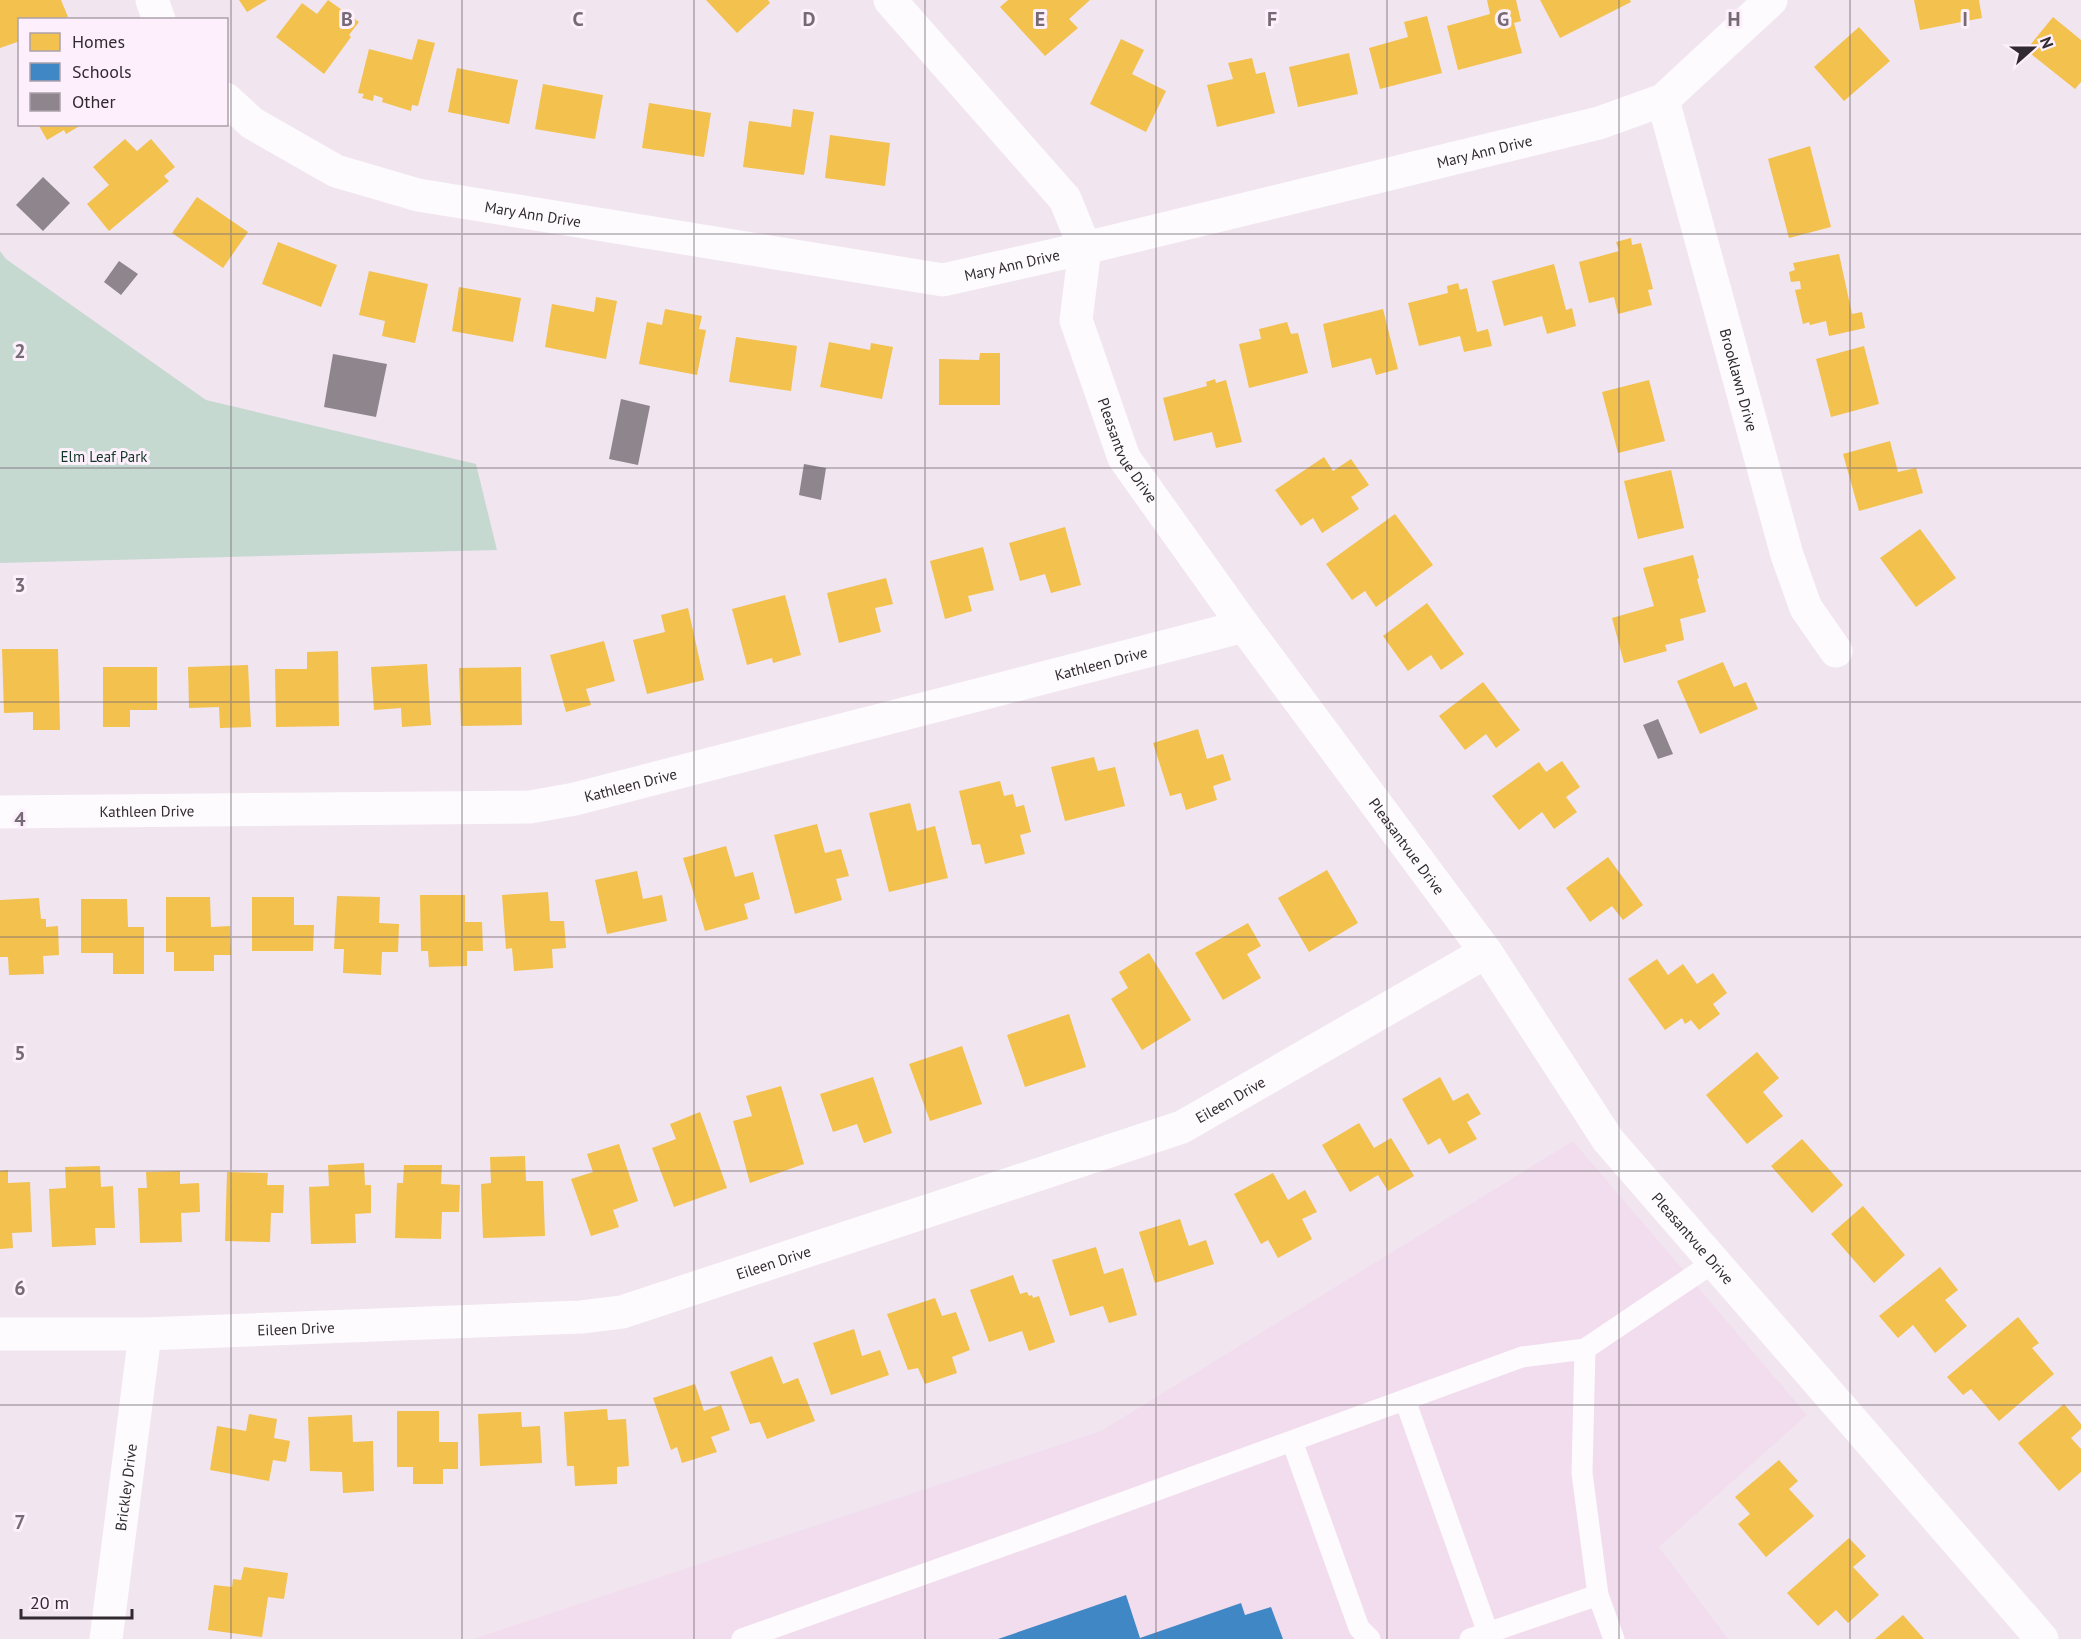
<svg xmlns="http://www.w3.org/2000/svg" width="2081" height="1639" viewBox="0 0 2081 1639" font-family="'PT Sans',sans-serif">
<style>
.built{fill:#f2ddef}
.green{fill:#c6d9d1}
.homes{fill:#f2c14e}
.schools{fill:#3f88c5}
.building{fill:#8e858d}
.lines{fill:none;stroke-linecap:round;stroke-linejoin:round}
.service{stroke:#fdfbfd;stroke-width:21}
.minor{stroke:#fdfbfd;stroke-width:33}
.grid{fill:none;stroke:#756b74;stroke-width:1.5;stroke-opacity:0.55}
.labels{text-anchor:middle;dominant-baseline:central;stroke-width:6;stroke-linejoin:round;paint-order:stroke}
.street-label{font-size:15px;fill:#322a31;stroke:#fdf0fc}
.park-label{font-size:15px;fill:#103625;stroke:#fdf0fc}
.grid-label{font-size:20px;text-anchor:middle;font-weight:bold;fill:#756b74;stroke:#fdf0fc;stroke-width:6;stroke-linejoin:round;paint-order:stroke}
</style>
<rect width="100%" height="100%" fill="#f1e5f0"/>
<path class="built" d="M1573,1141l234,274 -148,132 69,92h-1255l628,-208z"/>
<path class="green" d="M0,251l6,8 200,141 270,64 21,86 -497,13z"/>
<path class="homes" d="M0,0h61l7,17 -7,3h-41v21l-20,7z
M239,0h28l-20,12z
M328,0l31,22 -10,13 2,2 -27,37 -48,-37 26,-34 15,11z
M706,0h62l2,3 -33,30z
M1008,0h82l-21,19 9,9 -33,28 -45,-49z
M1487,0h29l5,21 -7,2 8,30 -64,17 -11,-44 43,-12z
M1540,0h90l1,2 -71,36z
M1914,0h65l3,18 -62,12z
M1427,16l15,57 -62,16 -11,-41 39,-11 -4,-15z
M2053,17l28,23v42l-6,7 -49,-39z
M1859,27l31,34 -46,40 -30,-34z
M418,39l17,4 -17,63 -6,-1 -1,6 -29,-9 1,-4 -9,-3 -1,6 -11,-3 2,-4 -6,-1 11,-44 43,11z
M1121,39l23,11 -12,24 34,17 -20,41 -56,-28z
M1349,53l9,41 -60,13 -9,-40z
M1252,58l4,16 9,-2 10,41 -58,14 -10,-42 26,-6 -5,-16z
M457,68l61,12 -9,44 -61,-12z
M543,84l60,11 -8,44 -60,-10z
M649,103l62,10 -7,44 -62,-9z
M793,109l21,3 -10,63 -61,-8 6,-46 42,6z
M38,124h45l-17,10 -2,-4 -17,10z
M830,135l60,8 -5,43 -60,-8z
M125,139l12,12 14,-12 24,28 -11,9 5,5 -60,50 -22,-27 22,-19 -16,-18z
M1810,146l21,81 -42,11 -21,-79z
M197,197l51,35 -25,36 -51,-35z
M1631,238l1,7 9,-2 12,46 -5,1 4,15 -34,9 -4,-17 -25,6 -10,-41 40,-11 -3,-9z
M278,242l59,23 -16,42 -59,-23z
M1839,254l13,60 10,-2 3,16 -36,8 -3,-15 -16,4 -1,-3 -6,2 -8,-34 6,-1 -1,-8 -9,1 -2,-10 6,-2 -2,-7z
M1554,264l12,46 6,-2 4,18 -29,8 -5,-18 -38,10 -12,-45z
M369,271l59,13 -13,59 -33,-7 3,-15 -26,-6z
M1458,283l2,7 7,-2 10,44 11,-3 4,17 -28,6 -4,-16 -41,10 -11,-43 40,-10 -1,-7z
M459,287l62,11 -8,44 -61,-11z
M596,297l21,4 -11,58 -61,-12 7,-43 42,8z
M665,309l37,7 -3,13 7,1 -9,45 -58,-11 8,-42 15,3z
M1383,309l15,60 -22,6 -5,-17 -39,10 -9,-44z
M1287,322l4,12 7,-1 10,40 -59,15 -10,-44 22,-5 -2,-10z
M736,337l61,9 -6,45 -62,-9z
M829,342l41,8 1,-7 22,4 -11,52 -62,-12z
M1864,346l15,58 -48,13 -15,-58z
M980,353h20v52h-61v-46l40,1z
M1215,379l1,4 10,-3 16,62 -26,6 -4,-16 -38,9 -11,-43 44,-12 -1,-4z
M1649,380l16,61 -47,12 -16,-61z
M1890,441l8,31 18,-4 7,25 -64,18 -16,-57z
M1324,457l9,14 18,-12 18,26 -18,12 8,12 -37,24 -9,-15 -12,8 -26,-36z
M1671,470l13,58 -46,11 -14,-58z
M1395,514l38,51 -57,42 -11,-16 -13,9 -26,-36z
M1065,527l16,58 -30,8 -6,-19 -25,7 -11,-38z
M1920,529l36,49 -40,29 -36,-49z
M983,547l11,43 -26,6 4,15 -27,8 -15,-58z
M1693,555l6,23 -2,1 9,33 -26,7 4,21 -19,5 2,6 -43,12 -12,-45 42,-12 -11,-38z
M886,578l7,26 -18,4 6,24 -42,11 -12,-50z
M785,595l16,60 -28,8 -1,-5 -25,7 -15,-56z
M1427,603l37,51 -23,16 -10,-15 -23,16 -25,-35z
M688,608l16,72 -57,14 -14,-54 32,-8 -4,-17z
M604,641l11,40 -29,8 5,16 -25,7 -16,-57z
M2,649h56l2,81h-27v-18l-29,1z
M338,651l1,75 -63,1 -1,-58h32v-17z
M1723,662l11,25 12,-5 12,27 -58,25 -23,-53z
M427,664l4,61 -29,2 -1,-19 -27,2 -3,-43z
M248,665l3,62 -31,1 -1,-21 -30,1 -1,-41z
M103,667h54v43h-27v17h-27z
M521,667l1,58 -61,1 -2,-58z
M1483,682l37,48 -24,18 -10,-14 -21,16 -26,-34z
M1198,729l9,30 16,-5 8,26 -18,6 4,14 -31,10 -5,-17 -11,3 -17,-53z
M1094,757l4,14 17,-4 10,39 -60,15 -14,-54z
M1562,761l18,26 -14,10 11,15 -23,17 -12,-17 -23,18 -27,-34 47,-34 7,10z
M1000,781l4,15 9,-2 3,13 8,-2 7,27 -11,3 5,19 -40,10 -5,-20 -8,1 -13,-54z
M910,803l7,28 18,-5 13,52 -59,14 -20,-79z
M817,824l8,29 16,-4 8,27 -13,3 6,21 -47,14 -21,-79z
M726,846l9,31 18,-5 7,27 -16,5 4,15 -43,12 -22,-73z
M1608,857l35,48 -20,15 -11,-14 -22,16 -24,-34z
M1327,870l31,53 -49,29 -31,-54z
M637,871l6,28 19,-4 5,26 -60,13 -12,-54z
M548,892l2,29h14l2,27 -14,1 1,19 -39,3 -2,-23 -6,1 -4,-54z
M420,895h45v27h17l1,29h-16v15l-38,1 -1,-16h-7z
M337,896l43,1 -1,26 20,1 -1,28h-16l-1,23 -38,-2 1,-24h-10z
M166,897h44l1,30 19,-1 1,29h-17v16h-40v-19h-8z
M252,897h42v28h20l-1,26h-61z
M39,898l2,21h5v8l12,-1 1,29 -16,1 1,18 -35,1 -1,-18h-8v-57z
M81,899h46l1,28h16v47h-31v-21h-32z
M1248,923l13,23 -14,8 14,24 -38,22 -28,-47z
M1149,953l42,67 -49,30 -31,-51 17,-11 -9,-16z
M1657,959l11,16 15,-11 14,20 16,-11 14,20 -14,11 7,10 -21,16 -8,-10 -6,4 -3,-6 -17,12 -37,-51z
M1069,1014l17,53 -61,20 -18,-52z
M962,1046l20,58 -52,17 -21,-57z
M1757,1052l22,26 -16,14 20,24 -36,28 -41,-49z
M873,1077l19,56 -28,10 -7,-19 -24,8 -13,-38z
M1440,1077l13,24 15,-8 13,21 -14,8 10,17 -28,15 -9,-16 -12,7 -26,-46z
M781,1086l23,78 -54,19 -17,-62 19,-5 -6,-20z
M700,1112l27,76 -53,19 -22,-59 24,-9 -6,-15z
M1359,1123l15,25 17,-10 23,38 -26,15 -10,-16 -28,17 -28,-47z
M1802,1139l41,46 -31,28 -41,-47z
M619,1144l19,57 -25,9 6,17 -28,9 -20,-57 22,-7 -6,-18z
M525,1156l1,25h17l2,55 -62,2 -2,-54 10,-1 -1,-26z
M364,1163l1,22h6v28l-16,1 1,29 -45,1 -2,-57 20,-1 -1,-21z
M404,1165h38l-1,19 19,1 -1,27h-17l-1,27 -46,-1 2,-55h6z
M100,1166l1,21 12,-1 2,42h-20l1,17 -44,2 -3,-58 17,-1 -1,-21z
M8,1170v13l22,-1 2,50 -20,1 1,15 -13,1v-78z
M180,1171v13l19,-1 1,29 -19,1 1,29 -42,1 -2,-55h9l-1,-16z
M227,1172l41,1 -1,12h17l-1,28h-12l-1,29 -45,-1z
M1273,1173l15,27 17,-10 12,22 -15,7 10,20 -34,19 -10,-18 -7,4 -27,-50z
M1863,1206l42,49 -31,28 -43,-49z
M1180,1219l9,27 17,-6 8,24 -59,19 -16,-51z
M1096,1247l8,27 19,-6 14,47 -28,8 -6,-17 -33,10 -18,-56z
M1940,1267l18,23 -13,10 22,26 -32,27 -22,-28 -15,13 -19,-22z
M1013,1275l7,19 7,-2 2,4 3,-1 1,3 6,-2 16,46 -26,9 -7,-20 -33,11 -19,-52z
M935,1298l7,18 14,-4 14,38 -18,7 5,16 -32,11 -7,-16 -10,2 -21,-56z
M2018,1317l21,26 -7,5 22,26 -55,47 -28,-32 -8,6 -16,-18z
M854,1329l8,27 18,-6 9,25 -58,20 -18,-52z
M772,1356l11,28 15,-6 17,43 -48,18 -7,-17 -10,2 -20,-52z
M695,1384l9,27 17,-6 9,25 -19,7 6,15 -35,11 -5,-16 -6,3 -18,-52z
M2064,1404l17,20v5l-10,9 10,11v23l-22,19 -41,-48z
M607,1409l1,11 18,-1 3,47 -12,1v17l-42,2 -1,-20h-7l-3,-54z
M397,1411h42v31h19v27h-15v15h-30v-17h-16z
M521,1412l1,15 18,-1 2,37 -62,3 -2,-52z
M249,1414l28,5 -3,19 16,3 -4,21 -13,-2 -4,21 -59,-11 7,-44 29,5z
M352,1415l1,27 20,-1 1,50 -31,2 -1,-21 -32,-1 -2,-54z
M1779,1460l19,21 -9,8 25,27 -48,41 -28,-33 12,-10 -15,-17z
M1849,1538l17,18 -13,11 26,28 -31,28 -12,-13 -18,16 -31,-33z
M244,1567l44,6 -4,26 -16,-2 -6,40 -54,-7 6,-45 18,2 1,-8 8,1z
M1903,1615l21,24h-49z"/>
<path class="schools" d="M1126,1595l14,43 101,-35 4,12 26,-8 12,32h-285z"/>
<path class="building" d="M43,177l27,26 -27,28 -27,-26z
M119,261l19,13 -17,21 -17,-13z
M333,354l54,10 -11,53 -52,-10z
M621,399l29,7 -12,59 -29,-6z
M804,464l22,4 -5,32 -22,-5z
M1658,719l15,35 -15,5 -15,-34z"/>
<g class="lines">
<path class="service" d="M1585,1349l-3,124 16,122 16,44
M1405,1400l83,233
M1292,1441l67,187 11,11
M742,1639l300,-107 480,-175 63,-8 129,-87
M1470,1639l128,-44"/>
<g class="minor">
<path d="M152,0l7,20"/>
<path id="s1" d="M890,0l175,199 20,49 -9,72 48,138 120,168 242,326 122,188 434,499"/>
<path id="s2" d="M226,99l26,24 84,48 82,24 525,85 142,-32 514,-125 64,-23 108,-100"/>
<path id="s3" d="M1663,100l124,455 19,53 30,43"/>
<path id="s4" d="M0,812l530,-5 45,-8 669,-173"/>
<path id="s5" d="M0,1334h145l436,-17 41,-5 560,-185 304,-175"/>
<path id="s6" d="M106,1639l39,-305"/>
</g>
</g>
<path class="grid" d="M231,0v1639M462,0v1639M694,0v1639M925,0v1639M1156,0v1639M1387,0v1639M1619,0v1639M1850,0v1639M0,234h2081M0,468h2081M0,702h2081M0,937h2081M0,1171h2081M0,1405h2081"/>
<g class="labels">
<g class="street-label">
<text stroke="none"><textPath href="#s2" startOffset="1306">Mary Ann Drive</textPath></text>
<text stroke="none"><textPath href="#s2" startOffset="334">Mary Ann Drive</textPath></text>
<text stroke="none"><textPath href="#s2" startOffset="820">Mary Ann Drive</textPath></text>
<text stroke="none"><textPath href="#s3" startOffset="290">Brooklawn Drive</textPath></text>
<text stroke="none"><textPath href="#s1" startOffset="531">Pleasantvue Drive</textPath></text>
<text stroke="none"><textPath href="#s4" startOffset="1119">Kathleen Drive</textPath></text>
<text stroke="none"><textPath href="#s4" startOffset="633">Kathleen Drive</textPath></text>
<text stroke="none"><textPath href="#s4" startOffset="147">Kathleen Drive</textPath></text>
<text stroke="none"><textPath href="#s1" startOffset="1017">Pleasantvue Drive</textPath></text>
<text stroke="none"><textPath href="#s5" startOffset="1268">Eileen Drive</textPath></text>
<text stroke="none"><textPath href="#s1" startOffset="1503">Pleasantvue Drive</textPath></text>
<text stroke="none"><textPath href="#s5" startOffset="782">Eileen Drive</textPath></text>
<text stroke="none"><textPath href="#s5" startOffset="296">Eileen Drive</textPath></text>
<text stroke="none"><textPath href="#s6" startOffset="153">Brickley Drive</textPath></text>
</g>
<g class="park-label">
<text x="104" y="456">Elm Leaf Park</text>
</g>
</g>
<g class="grid-label">
<text x="347" y="26">B</text>
<text x="578" y="26">C</text>
<text x="809" y="26">D</text>
<text x="1040" y="26">E</text>
<text x="1272" y="26">F</text>
<text x="1503" y="26">G</text>
<text x="1734" y="26">H</text>
<text x="1965" y="26">I</text>
<text x="20" y="358">2</text>
<text x="20" y="592">3</text>
<text x="20" y="826">4</text>
<text x="20" y="1060">5</text>
<text x="20" y="1295">6</text>
<text x="20" y="1529">7</text>
</g>
<rect x="18" y="18" width="210" height="108" fill="#fdf0fc" stroke="#aca1ab" stroke-width="1.5"/>
<rect x="30" y="33" width="30" height="18" fill="#f2c14e" stroke="#aca1ab" stroke-width="1.5"/>
<text x="72" y="48" font-size="18" fill="#322a31">Homes</text>
<rect x="30" y="63" width="30" height="18" fill="#3f88c5" stroke="#aca1ab" stroke-width="1.5"/>
<text x="72" y="78" font-size="18" fill="#322a31">Schools</text>
<rect x="30" y="93" width="30" height="18" fill="#8e858d" stroke="#aca1ab" stroke-width="1.5"/>
<text x="72" y="108" font-size="18" fill="#322a31">Other</text>
<g transform="translate(2033 48) rotate(69)" stroke="#fdf0fc" stroke-width="4.5" paint-order="stroke">
<path d="M0-4.5L10 22L0 15L-10 22Z" fill="#322a31"/>
<text y="-9" font-size="16" font-weight="bold" text-anchor="middle" fill="#322a31">N</text>
</g>
<path d="M21 1609v9h111v-9" fill="none" stroke="#322a31" stroke-width="3"/>
<text x="30" y="1609" font-size="18" fill="#322a31" stroke="#fdf0fc" stroke-width="4.5" paint-order="stroke">20 m</text>
</svg>
